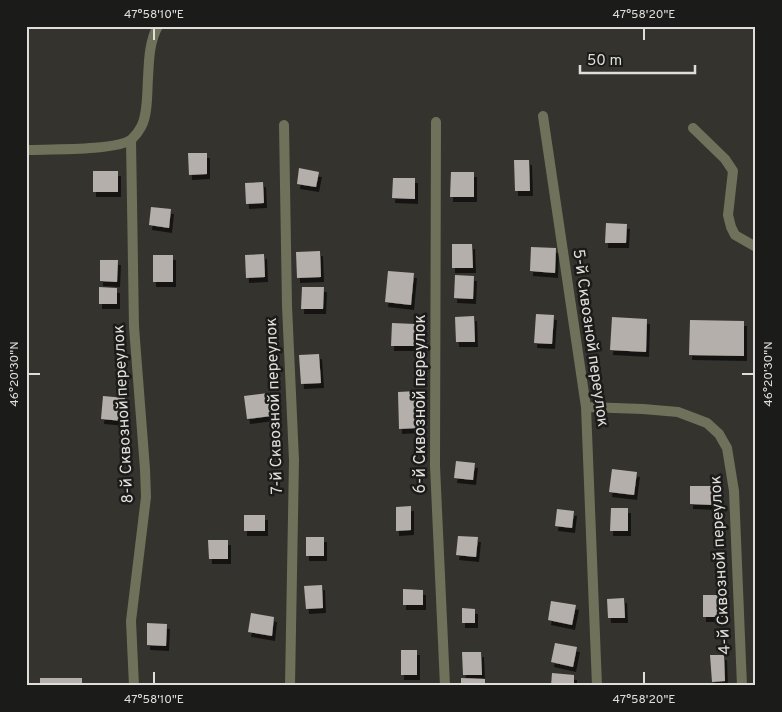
<svg xmlns="http://www.w3.org/2000/svg" width="782" height="712" viewBox="0 0 782 712" font-family="Overpass,sans-serif">
<style>
.building{fill:#b4afab;filter:url(#shadow)}
.lines{fill:none;stroke-linecap:round;stroke-linejoin:round}
.minor{stroke:#70715a;stroke-width:10}
.tertiary{stroke:#70715a;stroke-width:10}
.ticks{fill:none;stroke:#dfdedb;stroke-width:2}
.labels{text-anchor:middle;dominant-baseline:central;stroke-width:5;stroke-linejoin:round;paint-order:stroke}
.street-label{font-size:16px;fill:#dfdedb;stroke:#1b1b19}
.neatline{fill:none;stroke:#dfdedb;stroke-width:2}
.ticks-label{font-size:12px;text-anchor:middle;fill:#dfdedb}
</style>
<defs>
<filter id="shadow"><feDropShadow dx="3" dy="5" stdDeviation="0" flood-color="#0009"/></filter>
</defs>
<rect width="100%" height="100%" fill="#35332e"/>
<path class="building" d="M188,153h19v21l-18,1z
M514,160h15l1,31h-15z
M299,168l20,4 -3,15 -19,-3z
M93,171h25v21h-25z
M451,172h23v25h-24z
M393,178h22v21l-23,-1z
M263,182l1,21 -18,1 -1,-21z
M151,207l20,2 -2,19 -20,-3z
M606,223l21,1 -1,19h-21z
M452,244h20l1,24h-21z
M531,247l25,1 -1,25 -25,-2z
M320,251l1,26 -24,1 -1,-26z
M264,254l1,23 -19,1 -1,-23z
M153,255h20v27h-20z
M100,260h18l-1,22 -17,-1z
M388,271l26,2 -3,32 -26,-3z
M455,275l19,1 -1,23 -19,-1z
M99,287l18,1v16h-18z
M302,287h22l-1,22h-22z
M536,314l18,1 -2,29 -18,-1z
M474,316l1,26h-19l-1,-25z
M612,317l35,2 -1,33 -36,-2z
M690,320l54,1v35l-55,-1z
M392,323l23,1 -1,22h-23z
M319,354l2,29 -20,1 -2,-29z
M416,391l1,37 -18,1 -1,-37z
M268,393l3,23 -24,3 -3,-23z
M103,396l22,2 -2,23 -22,-2z
M456,461l19,2 -2,17 -19,-2z
M612,469l25,3 -3,23 -25,-3z
M690,486h23v19l-23,-1z
M411,506v24l-15,1v-24z
M611,508h17v23h-18z
M557,509l17,2 -2,17 -17,-2z
M244,515h21v16h-21z
M458,536l20,1 -2,20 -20,-2z
M306,537h18v19h-18z
M208,540h20v19h-19z
M322,585l1,23 -17,1 -2,-23z
M403,589l20,1v15h-20z
M703,595h23v22h-23z
M624,598l1,20h-17l-1,-19z
M551,601l25,4 -4,20 -24,-5z
M462,608l13,1v14h-13z
M251,613l23,4 -2,19 -24,-4z
M147,623l20,1 -1,22 -19,-1z
M555,643l22,4 -4,20 -22,-5z
M401,650h16v25h-16z
M462,652h19l1,23h-19z
M710,655h14l1,26 -13,1z
M552,673l22,2v11h-23z
M40,678h42v8h-42z
M461,678l24,1v7h-24z"/>
<g class="lines">
<path class="minor" d="M543,116l43,291 11,279
M436,122l-1,344 10,220
M284,125l3,181 7,154 -4,226
M693,128l32,31 8,12 -5,44 3,12 4,8 21,12
M131,140l3,187 11,142 1,28 -15,124 3,65
M586,407l57,2 35,3 29,11 12,11 8,14 7,43 8,195"/>
<path class="tertiary" d="M26,150c21,-1 92,1 106,-11 3,-3 7,-8 9,-12 7,-12 6,-35 7,-49 1,-17 1,-36 10,-52"/>
</g>
<path class="ticks" d="M154,28v12M644,28v12M28,374h12M742,374h12M154,672v12M644,672v12"/>
<g class="labels">
<g class="street-label">
<text transform="translate(590 338) rotate(82)">5-й Сквозной переулок</text>
<text transform="translate(421 404) rotate(-90)">6-й Сквозной переулок</text>
<text transform="translate(275 406) rotate(-92)">7-й Сквозной переулок</text>
<text transform="translate(124 414) rotate(-93)">8-й Сквозной переулок</text>
<text transform="translate(721 565) rotate(-93)">4-й Сквозной переулок</text>
</g>
</g>
<rect width="782" height="712" fill="none" stroke="#1b1b19" stroke-width="55"/>
<path d="M580 65v8h115v-8" fill="none" stroke="#dfdedb" stroke-width="2.5"/>
<text x="587" y="65" font-size="15" fill="#dfdedb" stroke="#1b1b19" stroke-width="4" paint-order="stroke">50 m</text>
<rect x="28" y="28" width="726" height="656" class="neatline"/>
<g class="ticks-label">
<text x="154" y="18">47°58'10"E</text>
<text x="644" y="18">47°58'20"E</text>
<text transform="translate(14 374) rotate(-90)" y="4">46°20'30"N</text>
<text transform="translate(768 374) rotate(-90)" y="4">46°20'30"N</text>
<text x="154" y="703">47°58'10"E</text>
<text x="644" y="703">47°58'20"E</text>
</g>
</svg>
